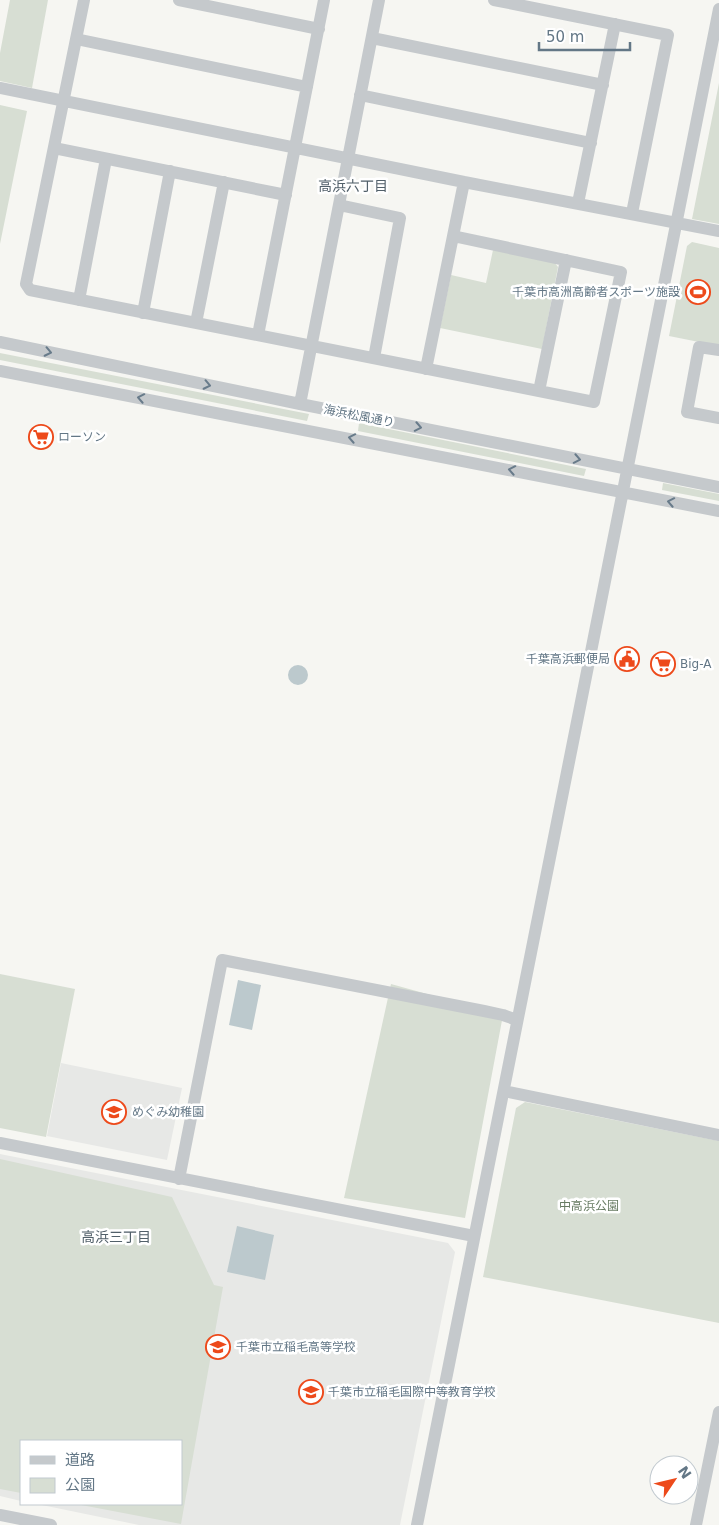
<svg xmlns="http://www.w3.org/2000/svg" width="719" height="1525" viewBox="0 0 719 1525" font-family="'DejaVu Sans','Noto Sans JP',sans-serif">
<style>
.built{fill:#e7e8e6}
.green{fill:#d7ded3}
.water{fill:#bcc9cd}
.lines{fill:none;stroke-linecap:round;stroke-linejoin:round}
.minor{stroke:#c5c9cc;stroke-width:12}
.oneway{stroke:#687b8a}
.labels{text-anchor:middle;dominant-baseline:central;stroke-width:5;stroke-linejoin:round;paint-order:stroke}
.poi-label{font-size:12px;fill:#637786;stroke:#fff;text-anchor:start}
.street-label{font-size:12px;fill:#637786;stroke:#fff}
.park-label{font-size:12px;fill:#687c63;stroke:#fff}
.neighbourhood-label{font-size:14px;fill:#52606a;stroke:#fff}
</style>
<rect width="100%" height="100%" fill="#f6f6f2"/>
<path class="built" d="M61,1063l121,25 -15,72 -120,-24z
M0,1154l448,89 7,9 -55,273h-261l-102,-21h144v-63h-160v60l-21,-5z"/>
<path class="green" d="M10,0h38l-16,88 -32,-7v-28z
M719,83v141l-27,-5z
M0,105l27,6 -27,133z
M692,242l27,6v98l-50,-10 18,-90z
M493,250l61,12 4,5 -16,82 -102,-21 11,-53 35,8z
M0,353l309,61 -2,7 -307,-61z
M359,423l227,46 -2,7 -226,-45z
M663,483l56,11v7l-57,-11z
M0,974l75,15 -29,148 -46,-9z
M391,984l112,31 -38,203 -121,-20z
M525,1102l194,39v182l-236,-46 33,-169z
M0,1159l172,38 42,88 9,2 -42,237 -105,-20h105v-63h-160v52l-21,-4z"/>
<path class="water" d="M288 675a10 10 0 1 1 20 0a10 10 0 1 1-20 0Z
M238,980l23,5 -9,45 -23,-5z
M237,1226l37,9 -9,45 -38,-8z"/>
<g class="lines">
<path class="minor" d="M84,0l-58,284 4,6 564,112 27,-130 -168,-36
M179,0l140,29
M494,0l174,35 -36,178
M372,38l231,47
M76,39l231,48
M0,88l464,94 255,49
M360,95l231,48
M54,148l232,47
M578,203l37,-179
M339,205l61,13 -26,140
M79,300l27,-141
M143,313l27,-142
M196,323l28,-141
M258,335l66,-335
M0,342l300,62 419,83
M719,350l-20,-3 -12,65 32,6
M426,369l38,-187
M0,371l719,140
M539,391l27,-131
M300,404l79,-404
M504,1091l215,44
M0,1143l474,93
M179,1179l43,-219 262,51 19,4 14,5
M0,1515l51,10
M417,1525l302,-1516
M696,1525l23,-113"/>
</g>
<defs><path id="oneway-chevron" d="M-2-3.5L2.5 0L-2 3.5" fill="none" stroke-width="1.6" stroke-linecap="round" stroke-linejoin="round" transform="scale(1.25)"/></defs>
<g class="oneway">
<use href="#oneway-chevron" transform="translate(48 352) rotate(12)"/>
<use href="#oneway-chevron" transform="translate(207 385) rotate(12)"/>
<use href="#oneway-chevron" transform="translate(141 398) rotate(-169)"/>
<use href="#oneway-chevron" transform="translate(418 427) rotate(11)"/>
<use href="#oneway-chevron" transform="translate(352 438) rotate(-169)"/>
<use href="#oneway-chevron" transform="translate(577 459) rotate(11)"/>
<use href="#oneway-chevron" transform="translate(512 470) rotate(-169)"/>
<use href="#oneway-chevron" transform="translate(671 502) rotate(-169)"/>
</g>
<defs>
<symbol id="stadium-ring" viewBox="-11 -11 22 22"><circle r="9.5" fill="#fff" stroke="#ed4a1b" stroke-width="1.5"/><path d="M0-5a6.5 5 0 1 0 0 10a6.5 5 0 1 0 0-10ZM-3.5-1.8h7v3.6h-7Z" fill="#ed4a1b"/></symbol>
<symbol id="supermarket-ring" viewBox="-11 -11 22 22"><circle r="9.5" fill="#fff" stroke="#ed4a1b" stroke-width="1.5"/><path d="M-6-5.5h2.5l.6 2H6L4.5 2H-2.5L-4.4-4H-6ZM-1.5 3.2a1.3 1.3 0 1 0 .1 0ZM3 3.2a1.3 1.3 0 1 0 .1 0Z" fill="#ed4a1b"/></symbol>
<symbol id="civic-ring" viewBox="-11 -11 22 22"><circle r="9.5" fill="#fff" stroke="#ed4a1b" stroke-width="1.5"/><path d="M-.6-6.5H3V-4.5H.6V-3L4-1V1h2V6H-6V1h2V-1L-.6-3ZM-1.2 2.5V6h2.4V2.5Z" fill="#ed4a1b"/></symbol>
<symbol id="school-ring" viewBox="-11 -11 22 22"><circle r="9.5" fill="#fff" stroke="#ed4a1b" stroke-width="1.5"/><path d="M0-5L7-2L0 1L-7-2ZM-4 1L0 2.5L4 1V4Q0 6-4 4Z" fill="#ed4a1b"/></symbol>
</defs>
<g fill-rule="evenodd">
<use href="#stadium-ring" x="684" y="278" width="28" height="28"/>
<use href="#supermarket-ring" x="27" y="423" width="28" height="28"/>
<use href="#civic-ring" x="613" y="645" width="28" height="28"/>
<use href="#supermarket-ring" x="649" y="650" width="28" height="28"/>
<use href="#school-ring" x="100" y="1098" width="28" height="28"/>
<use href="#school-ring" x="204" y="1333" width="28" height="28"/>
<use href="#school-ring" x="297" y="1378" width="28" height="28"/>
</g>
<g class="labels">
<g class="poi-label">
<text x="680" y="292" text-anchor="end">千葉市高洲高齢者スポーツ施設</text>
<text x="58" y="437">ローソン</text>
<text x="610" y="659" text-anchor="end">千葉高浜郵便局</text>
<text x="680" y="664">Big-A</text>
<text x="132" y="1112">めぐみ幼稚園</text>
<text x="236" y="1347">千葉市立稲毛高等学校</text>
<text x="328" y="1392">千葉市立稲毛国際中等教育学校</text>
</g>
<g class="street-label">
<text transform="translate(359 416) rotate(11)">海浜松風通り</text>
</g>
<g class="park-label">
<text x="589" y="1206">中高浜公園</text>
</g>
<g class="neighbourhood-label">
<text x="353" y="186">高浜六丁目</text>
<text x="116" y="1237">高浜三丁目</text>
</g>
</g>
<rect x="20" y="1440" width="162" height="65" fill="#ffffff" stroke="#c1c9cf"/>
<rect x="30" y="1456" width="25" height="8" fill="#c5c9cc" stroke="#c1c9cf"/>
<text x="65" y="1465" font-size="15" fill="#637786">道路</text>
<rect x="30" y="1478" width="25" height="15" fill="#d7ded3" stroke="#c1c9cf"/>
<text x="65" y="1490" font-size="15" fill="#637786">公園</text>
<g transform="translate(674 1480) rotate(55)"><circle r="24" fill="#ffffff" stroke="#c1c9cf"/>
<path d="M0-4L9 19L0 12L-9 19Z" fill="#ed4a1b"/>
<text y="-8" font-size="14" font-weight="bold" text-anchor="middle" fill="#637786">N</text>
</g>
<path d="M539 42v8h91v-8" fill="none" stroke="#637786" stroke-width="2.5"/>
<text x="546" y="42" font-size="15" fill="#637786" stroke="#ffffff" stroke-width="4" paint-order="stroke">50 m</text>
</svg>
